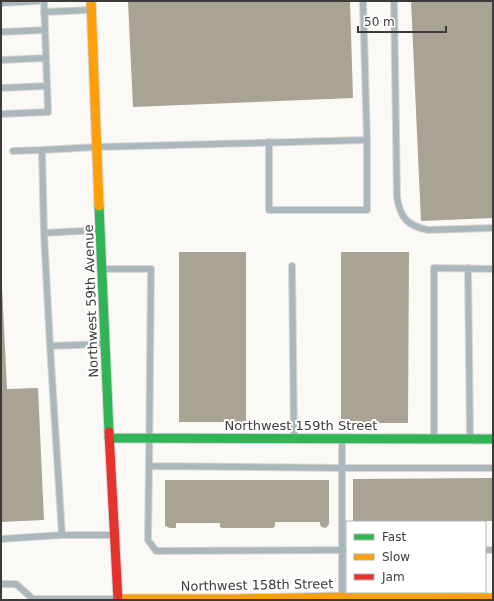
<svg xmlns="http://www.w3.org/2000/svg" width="494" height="601" viewBox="0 0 494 601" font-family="'DejaVu Sans',sans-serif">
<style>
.building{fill:#a9a393}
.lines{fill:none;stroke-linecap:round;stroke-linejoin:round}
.lane-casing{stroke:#d8d7d5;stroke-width:8}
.fast-casing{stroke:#d8d7d5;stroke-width:11}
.slow-casing{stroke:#d8d7d5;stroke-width:11}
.jam-casing{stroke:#d8d7d5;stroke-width:11}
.lane{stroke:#aab8bd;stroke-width:6}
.fast{stroke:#30b455;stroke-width:9}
.slow{stroke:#ff9f0a;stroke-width:9}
.jam{stroke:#e5322d;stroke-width:9}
.labels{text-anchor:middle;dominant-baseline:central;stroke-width:4;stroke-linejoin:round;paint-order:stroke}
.street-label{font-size:13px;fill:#3c3b39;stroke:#fff}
</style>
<rect width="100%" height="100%" fill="#fbf9f6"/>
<path class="building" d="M128,1h222l3,97 -220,9z
M411,1h82v217l-72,3z
M179,252h67v170h-67z
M341,252h68l-1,171h-67z
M1,286h1l5,103 31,-1 6,132 -43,2z
M493,478v43h-14v1h-126v-43z
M165,480h164v44l-2,3 -2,1 -3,-1 -2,-2v-3h-45v4l-2,2h-51l-2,-1v-4h-44v5h-6l-5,-2z"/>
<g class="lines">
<defs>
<path id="lane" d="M394,1l3,196c3,21 11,29 31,33l65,-2
M1,3l37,-2
M44,12l46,-2
M1,32l44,-2
M1,60l45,-2
M1,88l46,-2
M1,114l47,-2 -4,-111
M269,142v68h98v-70
M13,151l29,-1
M44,233l56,-3
M292,266l2,171
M468,268l2,169
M104,269h47l-2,197 193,2h151
M104,344l-54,2 -6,-113 -2,-83 55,-3 270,-7 -4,-139
M50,346l12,189h51
M434,437v-169l59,1
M149,466l-1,74 8,11 191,-1
M1,539l61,-4
M485,550h8
M1,584h15l17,15h83
M342,596v-157"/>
<path id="fast" d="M99,206l10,226
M109,438l384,1"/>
<path id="slow" d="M91,1l8,205
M118,599h116l108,-2 151,1"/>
<path id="jam" d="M109,432l9,168"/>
</defs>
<use href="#lane" class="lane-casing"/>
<use href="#fast" class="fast-casing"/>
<use href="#slow" class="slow-casing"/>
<use href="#jam" class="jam-casing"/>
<use href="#lane" class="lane"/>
<use href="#fast" class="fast"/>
<use href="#slow" class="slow"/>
<use href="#jam" class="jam"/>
</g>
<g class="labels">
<g class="street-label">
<text transform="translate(91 301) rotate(-92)">Northwest 59th Avenue</text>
<text x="301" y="425">Northwest 159th Street</text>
<text transform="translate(257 585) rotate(-1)">Northwest 158th Street</text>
</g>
</g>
<rect width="494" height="601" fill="none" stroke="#3c3b39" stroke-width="4"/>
<rect x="346" y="521" width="140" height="72" fill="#ffffff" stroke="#b1b1b0"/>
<rect x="354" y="534" width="20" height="6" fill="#30b455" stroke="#b1b1b0"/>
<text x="382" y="541" font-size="12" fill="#3c3b39">Fast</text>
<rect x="354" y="554" width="20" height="6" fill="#ff9f0a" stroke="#b1b1b0"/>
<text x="382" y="561" font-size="12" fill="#3c3b39">Slow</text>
<rect x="354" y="574" width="20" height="6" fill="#e5322d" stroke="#b1b1b0"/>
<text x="382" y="581" font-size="12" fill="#3c3b39">Jam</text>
<path d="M358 26v6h88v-6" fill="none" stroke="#3c3b39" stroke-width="2"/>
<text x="364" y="26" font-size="12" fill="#3c3b39" stroke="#ffffff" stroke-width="3" paint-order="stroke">50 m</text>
</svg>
